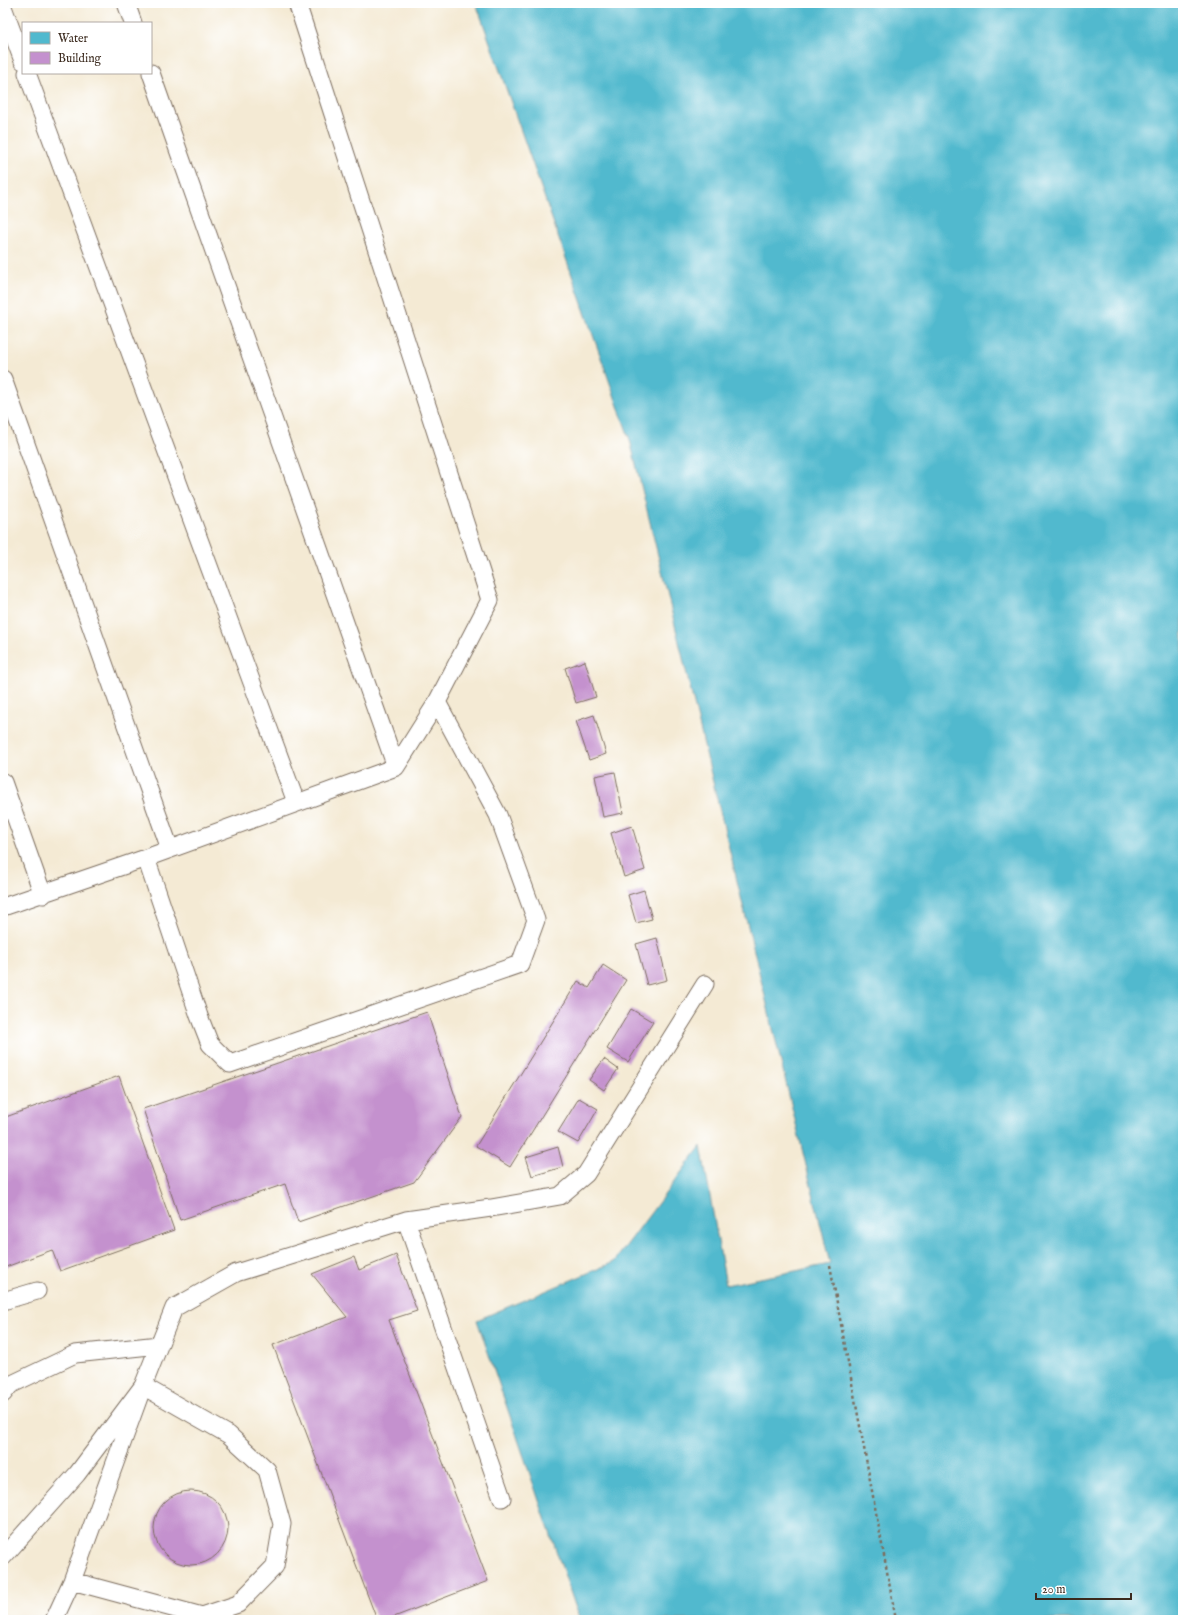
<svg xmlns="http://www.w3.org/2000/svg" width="1186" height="1623" viewBox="0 0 1186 1623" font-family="'IM FELL English',serif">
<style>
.water{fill:#51b9ce;stroke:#467276}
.building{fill:#c491ce}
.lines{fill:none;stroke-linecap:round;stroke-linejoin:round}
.lane-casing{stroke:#7c6d5e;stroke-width:19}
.path{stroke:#7c6d5e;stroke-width:2.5;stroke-dasharray:3 3;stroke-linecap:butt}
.lane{stroke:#fff;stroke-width:17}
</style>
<rect width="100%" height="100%" fill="#fff"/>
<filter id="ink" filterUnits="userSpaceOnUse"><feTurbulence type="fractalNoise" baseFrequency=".025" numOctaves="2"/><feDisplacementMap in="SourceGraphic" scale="8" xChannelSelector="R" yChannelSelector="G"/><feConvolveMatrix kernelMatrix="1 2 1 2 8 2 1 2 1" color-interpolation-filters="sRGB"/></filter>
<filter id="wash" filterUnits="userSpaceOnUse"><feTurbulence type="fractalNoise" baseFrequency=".012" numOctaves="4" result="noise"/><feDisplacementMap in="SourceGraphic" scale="16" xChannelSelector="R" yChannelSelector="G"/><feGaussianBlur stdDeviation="0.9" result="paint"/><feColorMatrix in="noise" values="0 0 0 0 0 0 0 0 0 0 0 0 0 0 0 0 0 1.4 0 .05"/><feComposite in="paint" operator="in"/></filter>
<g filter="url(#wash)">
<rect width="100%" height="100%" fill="#f4ead4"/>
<path class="water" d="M476,3h707v1617h-603l-103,-300 137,-58 87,-116 25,139 104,-21 -200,-824z"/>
<g id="blocks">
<path class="building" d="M585,661l11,36 -20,6 -11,-35z
M594,715l12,39 -17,6 -13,-39z
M615,772l8,41 -20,4 -8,-41z
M632,826l13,44 -21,7 -13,-44z
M644,890l8,29 -16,4 -8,-28z
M657,938l10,42 -20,5 -11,-41z
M603,965l23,15 -116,187 -34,-21 102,-165 11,7z
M631,1009l22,13 -25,40 -21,-13z
M427,1012l35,105 -48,65 -116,40 -13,-38 -105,36 -37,-111z
M604,1059l14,10 -14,21 -15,-10z
M119,1076l55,154 -114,41 -8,-21 -49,18v-150z
M579,1098l19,11 -20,34 -20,-11z
M558,1147l5,20 -31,9 -6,-19z
M396,1255l21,56 -28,9 99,261 -102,39h-9l-104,-275 74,-28 -35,-43 42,-17 5,13z
M154 1528a37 37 0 1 1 74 0a37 37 0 1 1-74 0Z"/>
</g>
</g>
<g filter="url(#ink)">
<use href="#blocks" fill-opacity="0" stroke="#7c6d5e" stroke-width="1"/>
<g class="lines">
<defs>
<path id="lane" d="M126,3l7,20
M297,3l193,597 -53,102 -41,65
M3,7l20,54
M27,73l269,729
M3,379l167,470
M3,782l40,113
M146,858l53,158 11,28 20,20 290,-100 16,-44 -38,-105 -61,-113
M3,907l143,-49 250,-91 -245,-694
M406,1220l96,278
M3,1301l34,-10
M3,1394l7,-9 65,-31 84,-9
M3,1557l74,-83 66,-88 86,49 38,35 15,54 -7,42 -37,38 -36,12 -130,-35
M54,1620l18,-39 71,-195 31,-78 62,-35 170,-53 85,-12 69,-12 26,-22 119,-190"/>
</defs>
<use href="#lane" class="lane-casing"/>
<path class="path" d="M830,1265l66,355"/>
<use href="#lane" class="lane"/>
</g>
</g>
<rect width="1186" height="1623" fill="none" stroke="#fff" stroke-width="16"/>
<rect x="22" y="22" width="130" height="52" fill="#ffffff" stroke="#b1aaa5"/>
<rect x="30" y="32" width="20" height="12" fill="#51b9ce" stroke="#b1aaa5"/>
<text x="58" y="42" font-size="12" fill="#3b2a1e">Water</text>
<rect x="30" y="52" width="20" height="12" fill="#c491ce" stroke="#b1aaa5"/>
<text x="58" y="62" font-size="12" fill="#3b2a1e">Building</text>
<path d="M1036 1593v6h95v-6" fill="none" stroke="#3b2a1e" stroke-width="2"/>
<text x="1042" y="1593" font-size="12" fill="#3b2a1e" stroke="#ffffff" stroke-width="3" paint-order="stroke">20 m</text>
</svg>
